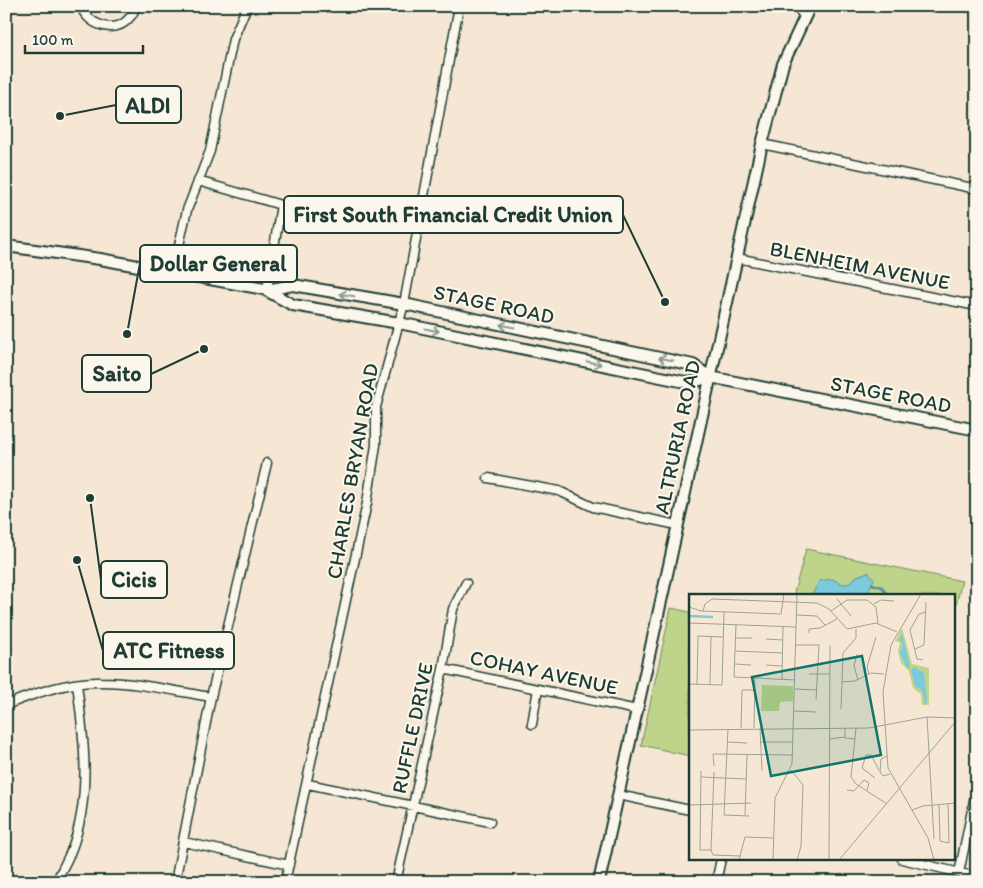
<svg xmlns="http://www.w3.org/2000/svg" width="983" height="888" viewBox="0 0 983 888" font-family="Itim,sans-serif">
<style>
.green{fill:#bed48a;stroke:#6e885f}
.water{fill:#7ccadb;stroke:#579298}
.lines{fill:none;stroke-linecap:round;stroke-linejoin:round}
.stream{stroke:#579298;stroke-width:2.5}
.street-casing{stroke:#1f3d34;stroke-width:11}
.secondary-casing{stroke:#1f3d34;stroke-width:14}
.street{stroke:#fbf7ec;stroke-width:8}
.secondary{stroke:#fbf7ec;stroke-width:10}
.oneway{stroke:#8d9a90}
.labels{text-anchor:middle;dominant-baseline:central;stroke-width:4;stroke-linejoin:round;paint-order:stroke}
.street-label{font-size:21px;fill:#1f3d34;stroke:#fbf7ec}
.inset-river{fill:none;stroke:#7ccadb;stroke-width:2.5}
.inset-road{fill:none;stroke:#9fa393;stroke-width:1}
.view{fill:#0f766e;fill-opacity:0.15;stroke:#0f766e;stroke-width:2.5}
.inset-edge{fill:none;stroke:#1f3d34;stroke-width:2.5}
.leader{fill:none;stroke:#1f3d34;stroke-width:2}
.callout-dot{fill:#1f3d34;stroke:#fbf7ec;stroke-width:2}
.callout{fill:#fbf7ec;stroke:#1f3d34;stroke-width:2}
.callout-label{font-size:22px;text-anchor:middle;font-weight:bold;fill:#1f3d34}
</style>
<rect width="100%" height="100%" fill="#f5e7d3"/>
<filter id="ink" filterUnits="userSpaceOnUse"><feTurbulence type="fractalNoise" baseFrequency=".02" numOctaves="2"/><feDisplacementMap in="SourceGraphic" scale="10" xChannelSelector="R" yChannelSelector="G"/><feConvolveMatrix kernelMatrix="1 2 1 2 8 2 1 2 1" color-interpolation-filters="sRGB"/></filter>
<g filter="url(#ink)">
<path class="green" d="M806,549l156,32 -8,32v-17h-161z
M671,608l19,4v144l-49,-11z"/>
<path class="water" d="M868,572l6,7 -6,13 -6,2 -12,-2 -10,3h-28l7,-14 13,-2 11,5h5l9,-8z"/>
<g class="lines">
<path class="stream" d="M872,584l10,3 6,9"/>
<defs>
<path id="street" d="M81,6c6,19 35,30 49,11 3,-2 4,-7 6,-11
M796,6l8,10
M762,144l215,45
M198,181l83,24 -14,85
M280,216l51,10 5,-23 83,16
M737,258l240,48
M173,272l14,-62 23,-59 23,-112 14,-33
M488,478l71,13 34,16 84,18
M443,669l194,41
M6,705c30,-12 62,-24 94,-23 37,0 74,9 111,15
M532,724l6,-35
M308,784l182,38
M618,795l72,15
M184,842l105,23
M902,859l75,18
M959,873l18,-87
M56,882c5,-11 11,-21 15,-31 21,-53 13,-113 6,-167
M175,882l36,-185 56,-234
M285,882l82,-379 9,-58v-38l28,-103 55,-298
M396,882l47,-213 10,-60 13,-26
M716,882l5,-23"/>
<path id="secondary" d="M6,246l94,13 164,30 29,16 106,18 291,60 20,-6
M267,290l26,-5 111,19 289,61 17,12 267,53
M599,882l163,-738 21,-80 27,-58"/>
</defs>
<use href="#street" class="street-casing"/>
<use href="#secondary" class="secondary-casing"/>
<use href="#street" class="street"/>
<use href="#secondary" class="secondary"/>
</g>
<defs><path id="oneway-shaft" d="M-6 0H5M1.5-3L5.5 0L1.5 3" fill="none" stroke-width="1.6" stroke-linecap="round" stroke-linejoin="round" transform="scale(1.25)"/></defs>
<g class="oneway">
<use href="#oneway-shaft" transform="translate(347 295) rotate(-170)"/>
<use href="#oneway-shaft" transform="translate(507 326) rotate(-168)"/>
<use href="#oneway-shaft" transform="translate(432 330) rotate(12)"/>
<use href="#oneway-shaft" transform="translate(666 359) rotate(-168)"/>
<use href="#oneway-shaft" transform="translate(594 363) rotate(11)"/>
</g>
</g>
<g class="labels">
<g class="street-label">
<text transform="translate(860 265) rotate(11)">BLENHEIM AVENUE</text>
<text transform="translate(494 304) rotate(12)">STAGE ROAD</text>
<text transform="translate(891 394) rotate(11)">STAGE ROAD</text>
<text transform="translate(677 437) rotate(-78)">ALTRURIA ROAD</text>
<text transform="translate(352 471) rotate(-80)">CHARLES BRYAN ROAD</text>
<text transform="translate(544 672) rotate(12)">COHAY AVENUE</text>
<text transform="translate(412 728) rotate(-78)">RUFFLE DRIVE</text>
</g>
</g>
<g transform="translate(689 594)">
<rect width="266" height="266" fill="#f5e7d3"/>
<path d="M213,34l10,36 17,4v37h-7l-1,-11 -8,-6 -4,-17 -8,-8 -3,-12 2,-8 -5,-2zM73,91l31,1v15l-13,1 -1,9h-18z" fill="#bed48a"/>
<path d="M213,40l8,32 -3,2 -7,-15 3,-9 -4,-4zM225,73l10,6 3,29 -2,2 -3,-14 -7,-4 -4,-16z" fill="#7ccadb"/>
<path class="inset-river" d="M0,22l24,1"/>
<path class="inset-road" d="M232,0l-30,51 -8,47 5,76 40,70 6,22M148,5l14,17M185,10l7,-4 13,1M0,13l12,4 80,3 3,-20M14,17l2,-7 7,-5 105,4 12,6 18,20 29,-6 21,9M142,17l16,-11h20l9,7 2,16M107,21l21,1 8,9M0,29l107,4M47,31l-2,52 61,3M120,39v-4l11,-1 17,-9M46,44h17M77,45l17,1M107,51h23l-3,55M226,55l9,-4 2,-43M46,57l47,2M168,60l-3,12 4,14M234,66l-6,-1 -7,-29 9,-16 7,-2M46,70l16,1M77,71l16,1M120,80h21M180,80l-2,-7 9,-30M93,85l1,-53M153,88l13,-1 16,-8 13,1M0,90l33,1 2,-73M8,91l1,-49 25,1M21,91l1,-49M106,95l22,1M152,115l2,-56 13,-15v-9M105,117l22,1M238,123l7,122M52,134l1,-38h13M65,134l1,-50M71,134l2,43M156,134v10l10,1M167,134l-5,49 5,7 31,20M39,135l-4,86 25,1M0,136l180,-2 58,-11 29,1M140,145l16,-2M39,148l19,1M71,148h33M198,162l-6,3 -1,13 3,4 7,-2M25,172l-1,-12 80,1M102,176l12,15 -2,61 -4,14M12,177l-1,79h11M12,183l45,2M186,184l-13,-10 4,-13h5l8,15M158,196l7,1 10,-11 5,3 -2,7M0,211l62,-2M250,211l1,36 9,2 -1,-40M223,216l11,-4 33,-3M56,221l2,-60M22,256l3,-78M22,256l2,5 27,1M50,266l6,-23 28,1M84,266l2,-62 17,-34 5,-170M140,266l1,-215M150,266l117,-139"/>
<path class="view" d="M173,62l19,99 -110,21 -19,-99z"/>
<rect width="266" height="266" class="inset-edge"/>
</g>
<path class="leader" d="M60 116L116 105M665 302L623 215M127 334L140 263M204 349L151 374M90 498L101 580M77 560L103 651"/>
<g class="callout-dot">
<circle cx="60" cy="116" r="5"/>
<circle cx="665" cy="302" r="5"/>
<circle cx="127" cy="334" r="5"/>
<circle cx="204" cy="349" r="5"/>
<circle cx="90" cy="498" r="5"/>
<circle cx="77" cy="560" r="5"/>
</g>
<g class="callout">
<rect x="116" y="86" width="65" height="37" rx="5"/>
<rect x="284" y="196" width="339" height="37" rx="5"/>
<rect x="140" y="245" width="157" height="37" rx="5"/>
<rect x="82" y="355" width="69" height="37" rx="5"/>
<rect x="101" y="561" width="66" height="37" rx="5"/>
<rect x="103" y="632" width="131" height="37" rx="5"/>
</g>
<g class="callout-label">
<text x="148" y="113">ALDI</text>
<text x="453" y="222">First South Financial Credit Union</text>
<text x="218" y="271">Dollar General</text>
<text x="117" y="381">Saito</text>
<text x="134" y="587">Cicis</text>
<text x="169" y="658">ATC Fitness</text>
</g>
<rect width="983" height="888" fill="none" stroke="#fbf7ec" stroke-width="25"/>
<rect x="12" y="12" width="958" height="863" fill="none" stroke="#1f3d34" stroke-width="2" filter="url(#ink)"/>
<path d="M25 45v8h118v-8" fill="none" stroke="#1f3d34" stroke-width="2.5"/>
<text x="32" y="45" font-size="15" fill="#1f3d34" stroke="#fbf7ec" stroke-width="4" paint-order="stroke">100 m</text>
</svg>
